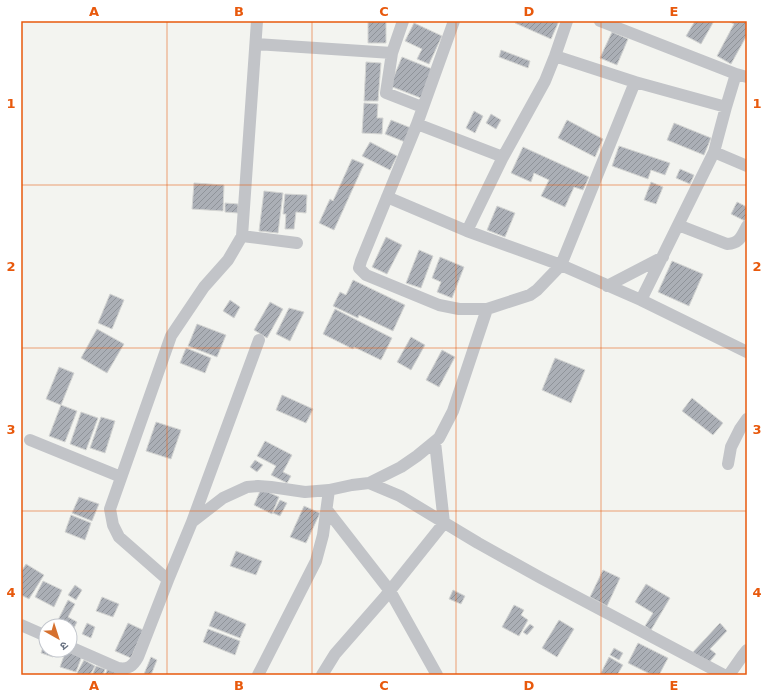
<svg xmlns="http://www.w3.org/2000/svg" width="768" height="696" viewBox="0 0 768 696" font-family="'DejaVu Sans','Noto Sans Devanagari',sans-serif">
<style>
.building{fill:url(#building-hatch);stroke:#d4d5d3}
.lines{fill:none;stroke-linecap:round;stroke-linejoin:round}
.minor{stroke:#c2c4c8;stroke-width:12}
.grid{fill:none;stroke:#e8590c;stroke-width:1;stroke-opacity:0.55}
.neatline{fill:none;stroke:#e8590c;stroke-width:1.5}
.grid-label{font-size:13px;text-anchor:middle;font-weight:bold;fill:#e8590c}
</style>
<defs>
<pattern id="building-hatch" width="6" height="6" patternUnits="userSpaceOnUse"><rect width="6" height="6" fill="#abafb6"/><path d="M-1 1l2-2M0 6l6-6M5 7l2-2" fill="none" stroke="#8f9399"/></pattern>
</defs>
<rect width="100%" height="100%" fill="#f3f4f0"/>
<path class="building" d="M368,21h18v22h-18z
M516,21h43l-8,18 -36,-16z
M695,21h19l-13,23 -15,-8z
M728,21h19v14l-16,29 -14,-8 17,-32z
M414,23l28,13 -13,28 -12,-5 5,-10 -17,-8z
M612,32l16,7 -11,26 -17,-7z
M501,50l29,11 -2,7 -29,-11z
M402,57l30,12 -11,29 -31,-12z
M366,62l15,1 -3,38h-14z
M364,103l14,1 -1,14h6l-1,16 -20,-1z
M474,111l9,5 -8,17 -9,-5z
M491,114l10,6 -5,9 -10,-6z
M391,120l20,8 -6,14 -20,-8z
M567,120l36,19 -8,18 -37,-19z
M674,123l37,15 -7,17 -37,-15z
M370,142l27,14 -7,14 -28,-14z
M619,146l51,17 -5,12 -14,-5 -3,9 -36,-13z
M523,147l66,30 -6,13 -9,-3 -9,20 -24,-11 8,-16 -15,-7 -3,9 -20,-9z
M352,159l12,5 -30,66 -15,-7 11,-24 3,2z
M680,169l14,6 -4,9 -14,-6z
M651,182l12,5 -7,17 -12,-4z
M194,183l30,2 -1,26 -31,-2z
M264,191l19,2 -5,40 -19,-2z
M285,194l22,1 -1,18 -10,-1 -2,17h-9l1,-15h-3z
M737,202l10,5v10l-2,4 -14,-7z
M225,203l13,1v9l-13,-1z
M497,206l18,7 -10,24 -18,-7z
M386,237l16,8 -15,29 -15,-7z
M419,250l14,6 -12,32 -15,-5z
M440,257l24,10 -12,31 -15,-6 4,-10 -9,-4z
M672,261l31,13 -14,32 -31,-14z
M353,280l52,25 -12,26 -34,-16 -1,3 -25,-12 7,-14 6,3z
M110,294l14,6 -12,29 -14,-6z
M230,300l10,7 -6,11 -11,-7z
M270,302l13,7 -16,29 -13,-8z
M289,308l15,4 -14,29 -14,-7z
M335,309l57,29 -11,22 -27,-13 -1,2 -30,-15z
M197,324l29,11 -9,22 -29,-11z
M97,329l27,15 -17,29 -26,-15z
M411,337l14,8 -14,25 -14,-8z
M186,348l25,10 -6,15 -25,-10z
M442,350l13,7 -16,30 -13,-7z
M555,358l30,12 -14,33 -29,-13z
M59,367l15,6 -13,32 -15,-6z
M282,395l31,14 -7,14 -30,-13z
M692,398l31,25 -10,12 -31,-24z
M61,405l16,6 -12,31 -16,-6z
M81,412l17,6 -12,32 -16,-6z
M101,417l14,4 -10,32 -15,-5z
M156,422l25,8 -10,29 -25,-8z
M265,441l27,14 -9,17 8,4 -4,7 -16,-8 5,-9 -19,-10z
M255,460l8,5 -6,7 -7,-5z
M261,489l18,8 -7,17 -18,-9z
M79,497l20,7 -7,17 -20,-8z
M280,500l7,3 -7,13 -7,-3z
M304,506l16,7 -14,30 -16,-6z
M71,515l20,8 -6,17 -20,-8z
M236,551l26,10 -6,14 -26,-9z
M26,564l18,11 -15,24 -8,-4v-23z
M603,570l17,8 -13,28 -17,-9z
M43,581l19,9 -8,17 -19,-10z
M646,584l24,14 -19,32 -6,-4 8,-13 -18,-11z
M75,585l7,5 -6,10 -8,-5z
M453,590l12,6 -4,8 -12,-5z
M102,597l17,7 -6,13 -17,-6z
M68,600l7,4 -7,13 9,5 -7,14v-10h-15z
M514,605l10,5 -3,5 7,5 -9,16 -17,-9z
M215,611l31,13 -6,14 -31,-12z
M559,620l15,9 -17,28 -15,-9z
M87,623l8,4 -4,11 -9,-4z
M128,623l15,7 -12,28 -16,-7z
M720,623l7,8 -17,18 6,5 -9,11 -14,-13z
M530,624l4,3 -7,8 -4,-3z
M208,629l32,12 -5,14 -32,-13z
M638,643l30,15 -9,17h-7l-24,-12z
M44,644l2,1v5h9l-2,7 -12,-4z
M614,648l9,5 -4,7 -9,-5z
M66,650l16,6 -6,16 -16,-5z
M151,657l6,3 -6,15h-4l-3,-1z
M609,657l14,8 -6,10h-17z
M84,660l11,6 -5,9h-14z
M96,666l9,3 -2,6h-11z
M108,668l11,6v1h-14z"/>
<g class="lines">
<path class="minor" d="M454,21l-37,103 -56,137 -2,7 7,7 73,30 20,4h28l43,-14 7,-5 24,-25 74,-183 91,25 10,-33 11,3
M600,21l136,53
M256,44l136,9 -6,40 36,14
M392,53l11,-32
M555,56l80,26
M417,124l86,33 -36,74
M714,152l33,14
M503,157l42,-76 10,-25 12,-35
M387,197l80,34 94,34 80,35 73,-148 12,-45
M678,225l49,19c13,-1 14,-7 20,-18
M242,236l55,7
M607,286l56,-29
M641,300l106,52
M30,440l91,37
M728,464l3,-17 9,-18 7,-10
M369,483l32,-16 16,-11 22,-18 14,-27 34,-102
M327,510l63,81 47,84
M192,522l67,-182
M168,580l24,-58 31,-24 24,-11 11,-1 13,1 34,5 24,-2 23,-5 17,-2 31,13 78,47 63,35 183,97
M21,625l25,11
M70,647l48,21c10,2 15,-2 20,-11l30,-77 -49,-43 -6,-12 -3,-16 61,-173 33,-49 24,-27 14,-24 15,-215
M258,675l58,-114 7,-26 6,-45
M322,675l13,-21 49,-56 60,-75 -9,-81
M729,675l14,-20 4,-5"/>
</g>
<path class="grid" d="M167,21v654M312,21v654M456,21v654M601,21v654M21,185h726M21,348h726M21,511h726"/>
<rect width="768" height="696" fill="none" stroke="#ffffff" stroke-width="44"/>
<g transform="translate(58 638) rotate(141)"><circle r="19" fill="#ffffff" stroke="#c1c5cc"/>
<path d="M0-3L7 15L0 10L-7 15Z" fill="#d6702e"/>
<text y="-6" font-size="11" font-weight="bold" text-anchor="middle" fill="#656f7f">उ</text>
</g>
<rect x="22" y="22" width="724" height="652" class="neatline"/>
<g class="grid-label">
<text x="94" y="16">A</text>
<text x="239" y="16">B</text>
<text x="384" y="16">C</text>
<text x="529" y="16">D</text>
<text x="674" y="16">E</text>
<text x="11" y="108">1</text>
<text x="757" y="108">1</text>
<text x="11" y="271">2</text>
<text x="757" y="271">2</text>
<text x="11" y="434">3</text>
<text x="757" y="434">3</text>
<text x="11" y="597">4</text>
<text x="757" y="597">4</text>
<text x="94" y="690">A</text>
<text x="239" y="690">B</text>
<text x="384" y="690">C</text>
<text x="529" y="690">D</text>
<text x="674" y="690">E</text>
</g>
</svg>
